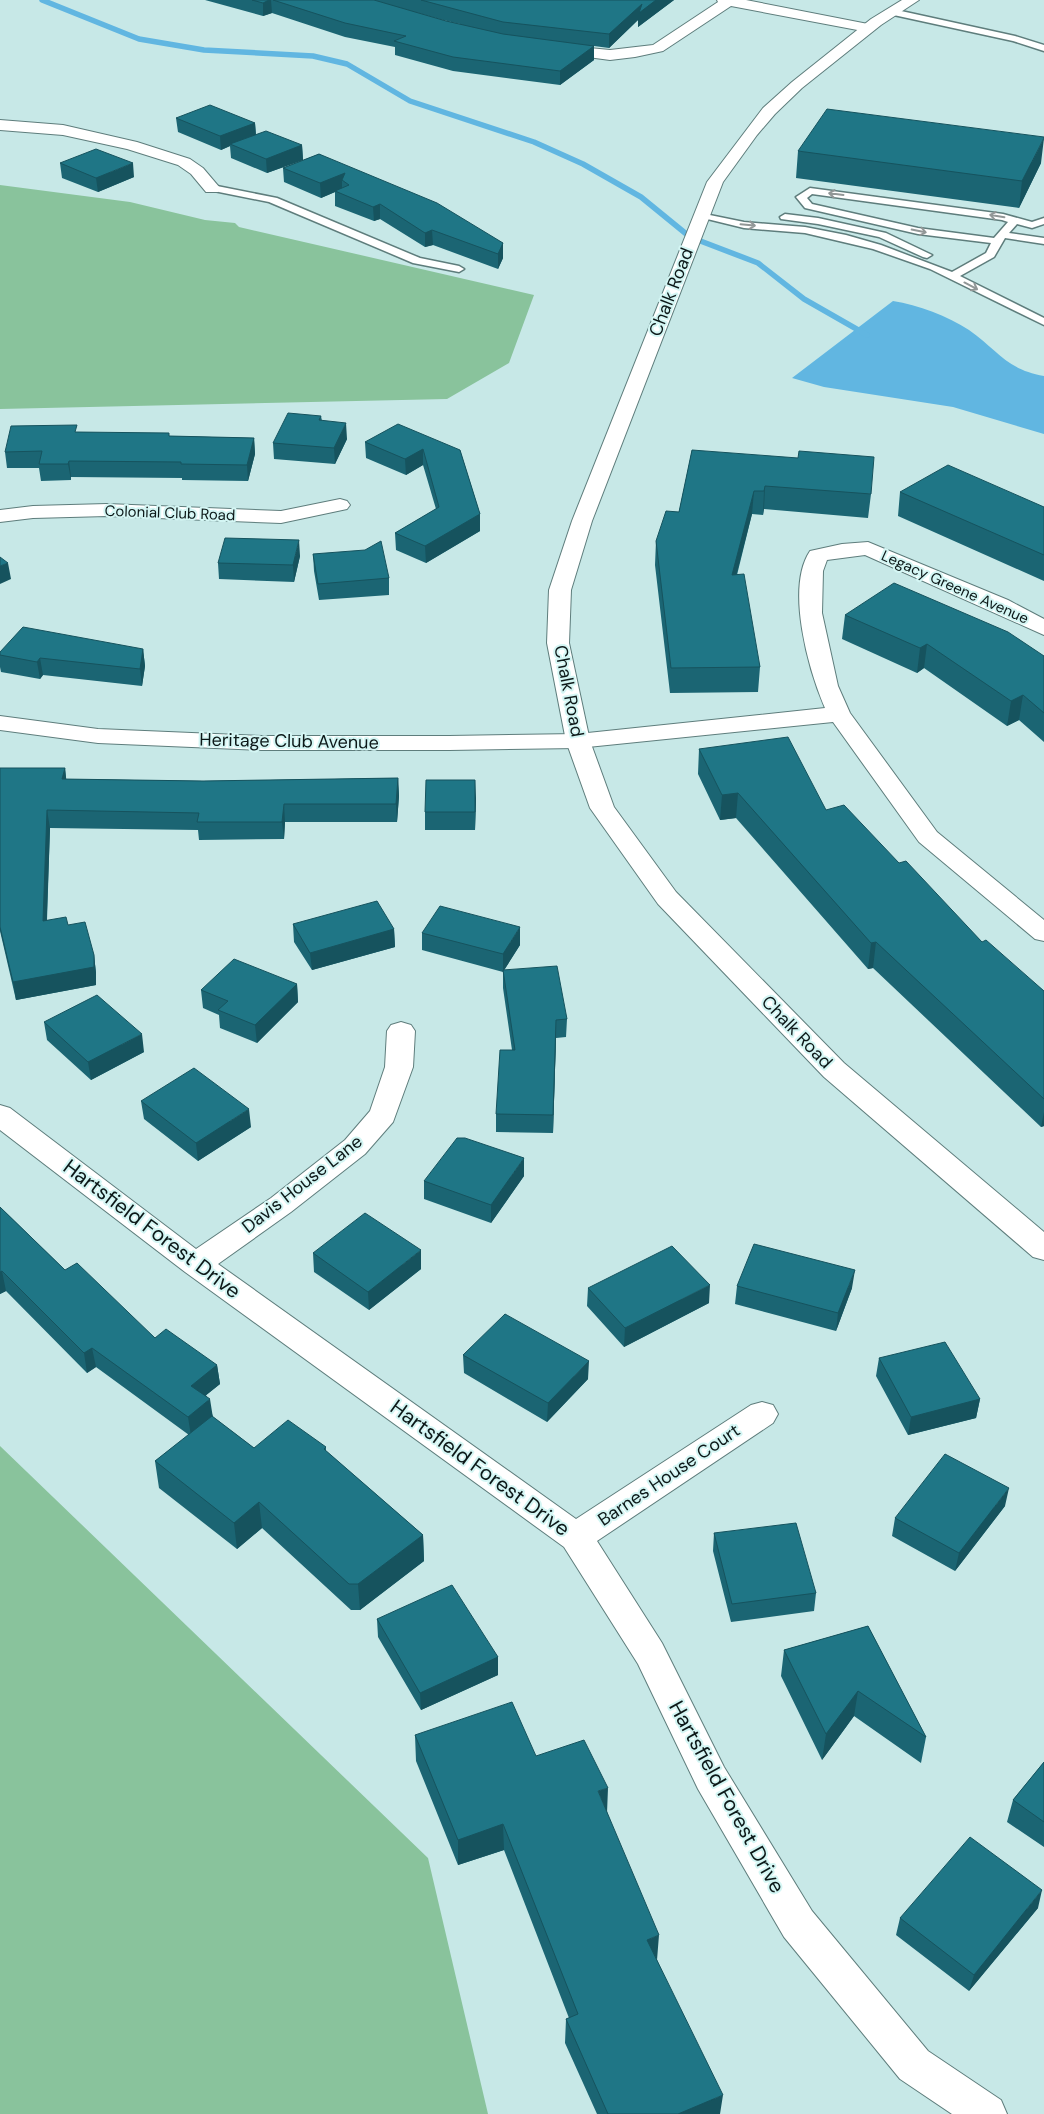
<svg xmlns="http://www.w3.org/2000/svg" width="1044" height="2114" viewBox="0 0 1044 2114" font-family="'DM Sans',sans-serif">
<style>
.green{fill:#89c39c}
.water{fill:#61b6e1}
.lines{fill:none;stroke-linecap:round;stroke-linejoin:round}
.stream{stroke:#61b6e1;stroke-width:5.5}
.service-casing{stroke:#5e7d7c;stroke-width:3}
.minor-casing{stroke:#5e7d7c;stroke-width:2}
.tertiary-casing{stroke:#5e7d7c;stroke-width:2}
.service{fill:#fff;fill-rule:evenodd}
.minor{fill:#fff;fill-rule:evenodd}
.tertiary{fill:#fff;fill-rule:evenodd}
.wall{fill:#1b6573;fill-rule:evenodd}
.shaded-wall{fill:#16535e}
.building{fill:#1f7686;stroke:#16535e}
.oneway{stroke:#929797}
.labels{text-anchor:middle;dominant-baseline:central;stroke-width:4;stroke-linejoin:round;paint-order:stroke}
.far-street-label{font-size:15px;fill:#0c1818;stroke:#d4f6f4}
.street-label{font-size:18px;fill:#0c1818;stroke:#d4f6f4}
.near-street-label{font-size:21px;fill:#0c1818;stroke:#d4f6f4}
</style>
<rect width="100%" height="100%" fill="#c7e8e7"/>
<path class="green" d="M0,185l130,17 75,18 30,3 4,4 295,68 -25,68 -62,36 -447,10z
M0,1446l428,412 60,256h-488z"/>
<path class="water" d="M893,301c25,4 55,15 76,29 29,20 36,39 75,46v58l-91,-27 -129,-20 -32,-9z"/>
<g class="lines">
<path class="stream" d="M42,0l97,39 65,11 109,6 34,8 63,37 124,41 49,22 58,33 49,40 68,26 46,36 63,36"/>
<defs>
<path id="service" d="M892,9l123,27 29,9v6l-31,-10 -124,-27 -1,-2z
M212,185l65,13 143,60 39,8 5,3 -5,3 -46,-9 -144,-61 -60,-12 -2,-2z
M810,188l193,26 29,8 12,-4v6l-12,4 -15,-4 -8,9 35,5v6l-39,-6 -11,19 -34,19 84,42v7l-114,-56 -57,-20 -68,-16 -61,-5 -49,-12 5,-3 44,9 61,5 41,8 35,10 71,27 34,-19 5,-10 -73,-9 -113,-26 -9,-11zM812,194l190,26 6,2 -14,16 -76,-10 -106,-24 -5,-6z
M785,214l33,4 68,15 46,22 -5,3 -4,-1 -44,-20 -61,-13 -37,-5 -1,-2z"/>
<path id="minor" d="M717,0h29l122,24 7,4 -7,4 -137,-26 -68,45 -28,6 -25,3 -52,-7 -7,-4 7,-4 52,5 43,-5 65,-43z
M0,120l63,5 74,17 53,17 13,9 17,20 -2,4h-12l-15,-18 -13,-9 -51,-16 -64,-14 -63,-5z
M340,499l7,2 3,4 -3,4 -66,14 -174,-7 -74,2 -33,4v-12l33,-4 74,-2 174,7z
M868,542l140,58 36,19v16l-179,-80 -38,5 -4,11 -1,42 16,73 12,27 87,119 107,88v21l-9,-2 -116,-97 -86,-120 -255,26 -129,2h-187l-164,-7 -98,-13v-14l98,13 164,7h187l129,-2 247,-26c-16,-37 -40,-120 -15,-157l32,-7z
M401,1022l10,3 4,6 -2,36 -20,55 -28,32 -74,58 -73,52 358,255 175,-114 11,-3 11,3 5,9 -5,9 -176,118 65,102 62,124 88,144 116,140 73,49 6,14h-55l-52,-35 -116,-142 -86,-148 -60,-125 -74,-117 -379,-275 -185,-142v-25l10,3 186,141 75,-51 74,-58 25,-29 15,-44 2,-36 4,-6z"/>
<path id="tertiary" d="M902,0h17l-38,25 -79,63 -27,26 -18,21 -34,47 -131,339 -21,69 -2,53 21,98 24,66 62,85 168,171 200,169v28l-11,-3 -209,-180 -166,-173 -68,-96 -24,-67 -19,-98 2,-53 23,-69 135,-339 56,-74 29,-26 79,-63z"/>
</defs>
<use href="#service" class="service-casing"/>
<use href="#minor" class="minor-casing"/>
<use href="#tertiary" class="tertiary-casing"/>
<use href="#service" class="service"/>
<use href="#minor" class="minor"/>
<use href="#tertiary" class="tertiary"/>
</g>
<path class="wall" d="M205,0h469l-36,27v-7l-29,28 -15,-2v14l-34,25 -107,-14 -58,-16v-8l-50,-10 -73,-24 -9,3zM405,9l38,11 17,4 -14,-3z
M176,118l79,5 1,12 46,10 1,15 -36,13 -36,-15 -1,-12 -9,4 -43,-18z
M798,151l243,12 -22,45 -223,-30z
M319,154l184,89v15l-5,11 -65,-24 -8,2 -45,-28 -6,2 -39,-15v-14l-14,6 -37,-16 -1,-14z
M60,163l74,14 -36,15 -36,-14z
M321,416l1,5 25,18 -12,25 -61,-5 -1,-16z
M78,432l92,4 84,2 1,16 -7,27 -66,-1v-2l-111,-1v3l-30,1 -2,-13h-32l-2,-16z
M365,442l95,8 20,64v17l-54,32 -30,-13 -1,-17 41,-24 -13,-44 -17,10 -40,-17z
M692,450l179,44 -3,24 -104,-9 -1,6 -11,-1 -15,61 23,92 -2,25 -88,1 -15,-128 1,-24 23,-29z
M900,492l144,15v74l-146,-65z
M313,554l76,24v17l-70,5 -5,-29z
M300,556l-6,26 -75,-3 -1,-16z
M845,615l199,41v86l-25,-22 -12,6 -83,-58 -7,5 -75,-34z
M143,649l2,17 -3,20 -99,-11 -3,4 -39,-7 -1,-5v-15z
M699,749l127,61 73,53 83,79 62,49v135l-3,1 -168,-159 -5,1 -132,-151 -16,2 -22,-46z
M0,768h65l1,11 137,2 195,-3 1,18 -2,26h-112l-1,17 -85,1 -1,-10 -148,-2 -3,92 21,5 26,30 2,18v12l-80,15 -16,-69z
M476,798l-1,32h-50v-18z
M293,924l101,5 1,18 -83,23 -18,-28z
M422,933l98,12 -16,25 63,49 -1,18 -10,1 -3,95 -57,-1v-18l16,-64 -9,-62v-16l-81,-22z
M297,984l1,18 -41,41 -37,-15 -1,-13 -16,-7 -2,-18z
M44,1022l100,30 -53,28 -44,-40z
M141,1101l110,26 -53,34 -54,-42z
M524,1176l-33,47 -67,-24v-18z
M0,1207l65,63 90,68 62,27 3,19 -14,11 7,22 41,31 72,-1v4l97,84 1,26 -64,49h-9l-89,-82 -25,21 -78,-61 -4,-27 34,-26 -93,-68 -9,6 -81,-82 -6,3z
M313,1253l108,16 -52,41 -55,-38z
M737,1286l115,2 -16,43 -101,-27z
M588,1288l121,15 -85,44 -37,-41z
M463,1355l125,24 -41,43 -83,-49z
M879,1358l101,41 -4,19 -68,17 -32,-59z
M1005,1506l-50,65 -63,-35 3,-18z
M714,1533l102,60 -2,18 -83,11 -18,-71z
M377,1619l121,38v18l-77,35 -43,-73z
M868,1626l58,111 -5,26 -67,-47 -32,44 -41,-84 3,-26z
M415,1735l121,21 71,56 50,148 63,154h-123l-32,-71 1,-24 3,-1 -65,-168 -46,15 -42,-104z
M1044,1762v85l-37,-25 6,-22z
M1038,1908l-69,83 -73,-56 4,-17z"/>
<path class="shaded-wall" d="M269,0h2l1,13 -9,3v-13z
M656,0h18l-36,27v-7l-29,28v-14l33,-30z
M594,46v14l-34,25v-14z
M255,123l1,14 -26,7v2l-9,4 -1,-14z
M1044,138l-3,25 -22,45 3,-27z
M302,145l1,15 -36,13 -1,-14z
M133,163l1,14 -36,15 -2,-14z
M345,173l-3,7v9l-7,2v1l-14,6 -1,-15z
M380,204v15l-6,2 -1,-14z
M432,230l1,15 -8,2v-14z
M503,243v15l-5,11v-15z
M346,423l1,16 -12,25 -1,-16z
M254,438l1,16 -7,27 -1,-16z
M423,449v16l-17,10 -1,-16z
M69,461l2,16v3l-3,-16z
M765,486l-1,23 -1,6 1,-24z
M754,491l-2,23 -22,85 2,-24z
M480,514v17l-54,32 -1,-17z
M299,540l1,16 -6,26 -1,-17z
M8,563l3,16 -11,5v-18z
M927,644l-3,24 -7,5 3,-25z
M143,649l2,17 -3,20 -2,-17z
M40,658l3,17 -3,4 -3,-17z
M1023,695l-4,25 -12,6 4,-25z
M65,768l2,18 -5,-7z
M398,778l1,18 -2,26 -1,-18z
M475,780l1,18 -1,32z
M738,793l-2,25 -16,2 2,-25z
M284,804l1,18 -1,17 -2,-17z
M47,810l3,18 -4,111 -3,-18z
M520,927v18l-17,27v-18z
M394,929l1,18 -83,23 -2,-17z
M876,942l-3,26 -5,1 3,-26z
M94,955l2,18v12l-80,15 -3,-18z
M297,984l1,18 -41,41 -2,-18z
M556,1020v18l-3,95v-18z
M142,1034l2,18 -53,28 -3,-18z
M249,1109l2,18 -53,34 -2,-18z
M1044,1112v14l-3,1z
M524,1158v18l-33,47v-18z
M421,1250v19l-52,41 -1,-18z
M855,1270l-3,18 -16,43 2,-18z
M2,1271l4,20 -6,3v-22z
M710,1285l-1,18 -85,44 1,-19z
M92,1348l4,19 -9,6 -3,-20z
M589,1361l-1,18 -41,43 1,-19z
M217,1365l3,19 -26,21 -3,-19z
M210,1399l3,19 -22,18 -3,-19z
M980,1399l-4,19 -68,17 3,-18z
M1009,1488l-4,18 -50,65 4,-18z
M259,1502l3,26 -25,21 -3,-26z
M423,1535l1,26 -64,49 -2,-26z
M498,1657v18l-77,35 -1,-17z
M858,1691l-4,25 -32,44 4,-26z
M608,1788l-1,25 -9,-22z
M503,1824l1,26 -46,15v-25z
M1042,1890l-4,18 -69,83 5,-16z
M659,1935l-2,25 -10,-20z
M723,2095l-3,19h-42z"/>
<path class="building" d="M252,0h17l-6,3z
M273,0h101l72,21 57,13 91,12 -34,25 -107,-14 -59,-16 12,-5 -61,-13z
M421,0h235l-17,13 3,-9 -33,30 -106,-12z
M210,105l45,18 -35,13 -44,-18z
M827,109l217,28v1l-22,43 -224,-30z
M266,131l36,14 -36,14 -36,-15z
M96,149l37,14 -37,15 -36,-15z
M319,154l118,49 66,40 -5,11 -66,-24 -7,3 -45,-29 -7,3 -38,-16 14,-6 -7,-5 3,-7 -25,10 -37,-15z
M288,413l33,3 -2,4 27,3 -12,25 -61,-5z
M398,424l62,26 20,64 -55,32 -30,-13 44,-26 -16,-58 -18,10 -40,-17z
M77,425l-2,7 94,1v3l85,2 -7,27 -66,-1v-2l-112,-1 -1,3h-29l3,-13 -37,1 6,-26z
M692,450l106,8 1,-7 75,6 -3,37 -106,-8 -1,5h-10l-22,84 12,-1 16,93 -89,1 -15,-127 10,-30 13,1z
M948,465l96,42v48l-144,-63z
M225,538l74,2 -6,25 -75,-2z
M381,541l8,37 -71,6 -5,-30 52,-4z
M0,557l8,6 -8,3z
M894,583l114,49 36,24v57l-21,-18 -12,6 -84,-57 -7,4 -75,-33z
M23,627l120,22 -3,20 -100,-11 -3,4 -37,-7v-3z
M788,737l38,73 18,-5 55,58 7,-2 76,81 4,-2 58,51v108l-168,-157 -5,1 -133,-150 -16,2 -23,-46z
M0,768h65l-3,11 141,2 195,-3 -2,26h-112l-2,18h-85l2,-9 -152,-3 -4,111 23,-4 2,8 17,-3 9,33v12l-81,15 -13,-55z
M426,780h49v32h-50z
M377,901l17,28 -84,24 -17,-29z
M440,906l80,21 -17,27 -81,-21z
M234,959l63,25 -42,41 -37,-15 10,-9 -27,-11z
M557,966l10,53 -11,1 -3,95 -57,-1 4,-64h15l-12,-80z
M97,995l45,39 -54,28 -44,-40z
M194,1068l55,41 -53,34 -55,-42z
M457,1138h8l59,20 -33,47 -67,-24z
M0,1207l65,63 12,-7 78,75 11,-9 51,36 -26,21 19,13 -22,18 -96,-69 -8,5 -82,-82 -2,1z
M365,1213l56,37 -53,42 -55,-39z
M754,1244l101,26 -17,43 -101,-27z
M672,1246l38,39 -85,43 -37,-40z
M505,1314l84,47 -41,42 -85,-48z
M945,1342l35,57 -69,18 -32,-59z
M212,1416l42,32 34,-28 38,27 -2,2 99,86 -65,49h-9l-90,-82 -25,21 -79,-62z
M945,1454l64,34 -50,65 -64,-35z
M796,1523l20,70 -84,11 -18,-71z
M452,1585l46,72 -78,36 -43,-74z
M868,1626l58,111 -68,-46 -32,43 -42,-84z
M512,1702l24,54 48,-16 24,48 -10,3 61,144 -12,5 76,155 -45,19h-70l-42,-95 12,-5 -75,-190 -45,16 -43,-105z
M1044,1762v60l-31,-22z
M970,1837l72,53 -68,85 -74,-57z"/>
<defs><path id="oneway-shaft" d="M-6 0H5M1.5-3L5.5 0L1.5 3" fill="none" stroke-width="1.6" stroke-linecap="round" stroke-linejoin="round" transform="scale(1.25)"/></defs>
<g class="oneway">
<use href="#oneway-shaft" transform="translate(836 194) rotate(-173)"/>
<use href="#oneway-shaft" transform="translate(997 216) rotate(-171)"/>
<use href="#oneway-shaft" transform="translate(748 225) rotate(5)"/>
<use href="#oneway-shaft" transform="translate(919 231) rotate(11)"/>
<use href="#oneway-shaft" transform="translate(971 286) rotate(28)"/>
</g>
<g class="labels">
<g class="far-street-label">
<text transform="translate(170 513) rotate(2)">Colonial Club Road</text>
<text transform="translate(955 587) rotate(24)">Legacy Greene Avenue</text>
</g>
<g class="street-label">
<text transform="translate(671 292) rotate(-69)">Chalk Road</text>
<text transform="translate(569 691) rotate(79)">Chalk Road</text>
<text transform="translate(289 741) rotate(1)">Heritage Club Avenue</text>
<text transform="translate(797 1032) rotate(46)">Chalk Road</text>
<text transform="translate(302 1184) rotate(-38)">Davis House Lane</text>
<text transform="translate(669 1475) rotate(-34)">Barnes House Court</text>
</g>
<g class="near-street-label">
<text transform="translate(152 1229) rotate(37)">Hartsfield Forest Drive</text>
<text transform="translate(480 1468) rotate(36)">Hartsfield Forest Drive</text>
<text transform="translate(727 1797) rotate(61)">Hartsfield Forest Drive</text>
</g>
</g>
</svg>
